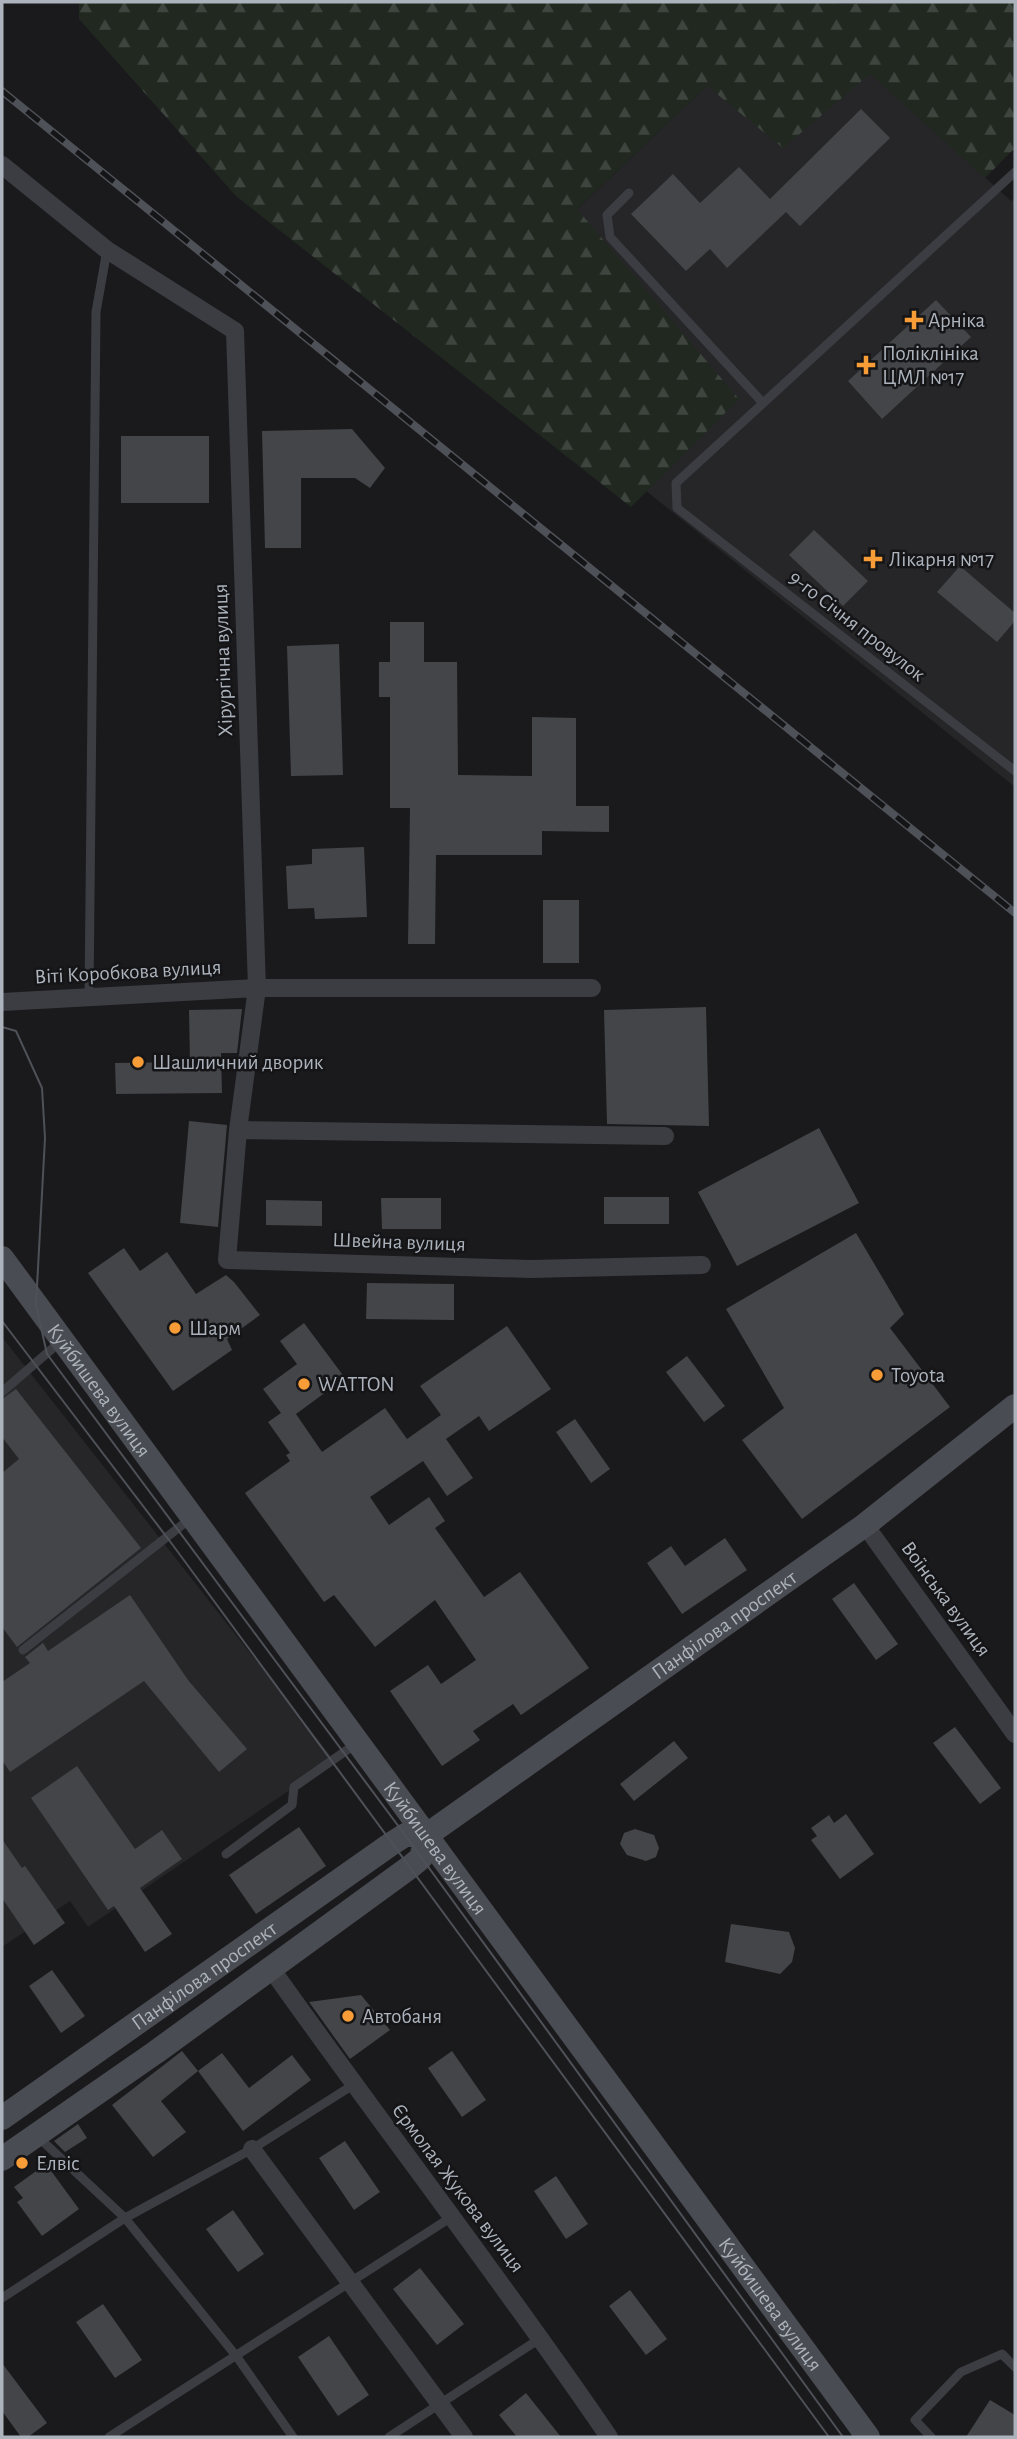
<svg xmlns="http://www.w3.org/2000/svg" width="1017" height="2439" viewBox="0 0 1017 2439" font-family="'Alegreya Sans',sans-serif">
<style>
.built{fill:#262629}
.forest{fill:url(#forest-firs)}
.building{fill:#444549}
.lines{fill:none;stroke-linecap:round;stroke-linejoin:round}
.lane{stroke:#3b3d42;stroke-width:9}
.street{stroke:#3b3d42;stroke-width:18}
.secondary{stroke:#494c52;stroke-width:24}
.tram{stroke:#4e5157;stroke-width:2}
.rail-casing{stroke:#4e5157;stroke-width:8}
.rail{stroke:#151517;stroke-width:5;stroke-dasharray:16;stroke-linecap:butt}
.poi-dot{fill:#f79c37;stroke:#151517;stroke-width:2.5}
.labels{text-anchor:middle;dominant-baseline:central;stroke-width:5;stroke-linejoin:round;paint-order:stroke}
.poi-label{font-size:21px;fill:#acb3bc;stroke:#151517;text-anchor:start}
.street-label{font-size:21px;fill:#acb3bc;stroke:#151517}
</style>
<defs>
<pattern id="forest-firs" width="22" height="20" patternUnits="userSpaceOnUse" patternTransform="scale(1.75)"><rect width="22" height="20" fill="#202820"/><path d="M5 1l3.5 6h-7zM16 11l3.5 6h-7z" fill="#3e453e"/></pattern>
</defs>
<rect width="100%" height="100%" fill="#1a1a1c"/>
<path class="built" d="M793,4l218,197 4,-3v589l-567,-455z
M2,1337l332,423 -246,167 -18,-26 -68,46z"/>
<path class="forest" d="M79,2h758l1,2 177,-2v146l-30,30 -115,-104 -87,74 -76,-62 -130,123 162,190 -108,108 -395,-311 -157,-177z"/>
<path class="building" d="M861,109l29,29 -90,88 -14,-14 -59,56 -17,-19 -24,22 -55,-57 42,-40 27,29 39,-36 31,32z
M936,300l35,37 -89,82 -34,-38z
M352,429l33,39 -15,20 -15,-10h-54v70h-36l-3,-117z
M121,436h88v67h-88z
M814,530l54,51 -25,25 -54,-51z
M960,566l55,47v8l-18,21 -60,-50z
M390,622h34v40h33l1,113 74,1v-59l44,1v88h33v26l-67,-1v24h-106l-1,89h-27l2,-136h-20v-111h-11v-35h11z
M339,644l4,131 -52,1 -4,-130z
M364,847l3,70 -52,2 -1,-11 -26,1 -2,-43 26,-2v-15z
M543,900h36v63h-36z
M706,1007l3,119 -102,-2 -3,-114z
M242,1009l-5,44h-16l1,40 -106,1 -1,-31 75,-1 -1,-52z
M189,1121l38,4 -9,102 -38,-4z
M819,1128l40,75 -122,63 -39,-74z
M604,1197h65v27h-65z
M381,1198h60v31h-59z
M266,1200l56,1v25l-56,-1z
M856,1233l48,81 -14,14 60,79 -148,112 -60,-79 42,-32 -58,-99z
M124,1248l16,23 27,-19 29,42 30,-19 8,7 26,33 -33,24 5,11 -59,41 -85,-118z
M367,1283l87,1v36l-88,-1z
M304,1323l41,55 -49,36 26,38 63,-44 22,31 34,-24 -21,-29 87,-60 44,63 -62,42 -10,-15 -33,23 27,39 -26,18 -24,-35 -53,36 19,28 40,-28 16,24 -10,7 49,69 36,-25 69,96 -68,47 -8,-11 -40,27 7,9 -38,26 -52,-75 38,-26 13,19 35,-24 -41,-60 -60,47 -41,-52 -10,7 -79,-109 45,-32 -4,-6 4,-2 -22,-31 13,-9 -18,-24 34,-25 -17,-23z
M687,1356l38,50 -21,16 -38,-50z
M16,1389l125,159 -124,99 -15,-20v-154l17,-14 -17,-22v-38z
M575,1419l35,50 -19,14 -35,-51z
M725,1538l22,32 -65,44 -35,-51 24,-17 14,20z
M854,1583l44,61 -22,16 -44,-61z
M130,1595l58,85 59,69 -28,23 -75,-91 -134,91 -8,-12v-78l28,-19 -5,-6 18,-14 5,8z
M955,1727l46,61 -21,16 -47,-61z
M674,1741l14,17 -54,43 -14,-17z
M77,1766l58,83 27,-19 20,29 -42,29 32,46 -27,18 -31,-46 -6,4 -77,-112z
M846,1814l28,40 -34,25 -29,-39 6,-4 -6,-8 18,-13 5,8z
M299,1827l27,39 -70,48 -27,-39z
M635,1829l19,6 5,13 -3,9 -10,4 -19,-6 -7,-11 4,-11z
M2,1839l20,29 3,-2 40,57 -31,22 -32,-47z
M731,1924l58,8 6,16 -3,14 -12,12 -55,-12z
M52,1970l33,46 -24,17 -32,-47z
M361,1995l29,35 -40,29 -41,-57z
M182,2051l16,20 -37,30 25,31 -33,25 -41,-52z
M452,2051l34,49 -24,17 -34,-49z
M222,2053l27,35 43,-33 19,25 -68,51 -45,-60z
M78,2124l9,14 -22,14 -11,-11z
M345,2141l35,51 -26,18 -35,-52z
M46,2164l33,45 -37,27 -25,-34 6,-4 -9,-11z
M556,2176l32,48 -22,15 -32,-48z
M233,2210l31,44 -26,18 -32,-43z
M420,2268l44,56 -27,21 -44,-56z
M630,2290l37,49 -21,16 -37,-49z
M103,2304l39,56 -27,18 -39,-56z
M329,2336l40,59 -31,21 -40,-59z
M2,2363l45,60 -19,14h-7l-19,-26z
M526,2393l35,44h-44l-18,-22z
M990,2400l25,15v22h-49z"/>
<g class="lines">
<path class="lane" d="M1015,172l-339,311 1,25 338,263
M629,193l-22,22 3,22 152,165
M89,996l7,-684 11,-62
M2,1392l59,-51
M23,1650l168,-132
M226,1854l66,-49 2,-18 63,-44
M37,2136l88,82 112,139 56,80
M2,2298l123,-80 127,-69 101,-64
M109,2437l341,-219
M389,2437l152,-99
M931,2437l-16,-17 46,-48 41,-18 13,13"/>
<path class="street" d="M2,165l105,85 128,81 22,657 -255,14
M592,988h-335l-19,142 -11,130 303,9 172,-4
M238,1130l427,6
M865,1525l150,209
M270,1967c111,157 230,310 339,470
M252,2149l212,288"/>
<g class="secondary">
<path id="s1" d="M2,1258l866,1179"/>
<path id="s2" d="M427,1835l438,-310 150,-119"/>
<path id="s3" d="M2,2118l389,-274 14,-9h22"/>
<path d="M2,2159l154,-107 254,-185 11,-9 6,-23"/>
</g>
<path class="tram" d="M2,1027l14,4 26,57 3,50 -9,167 11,49 358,481 438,602
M2,1321l170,223 657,893"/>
<defs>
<path id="rail" d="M2,91l1013,822"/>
</defs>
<use href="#rail" class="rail-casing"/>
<use href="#rail" class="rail"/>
</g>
<g class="poi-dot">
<path d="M910.5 309.5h7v7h7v7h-7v7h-7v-7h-7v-7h7z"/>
<path d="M862.5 354.5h7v7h7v7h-7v7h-7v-7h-7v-7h7z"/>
<path d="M869.5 548.5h7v7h7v7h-7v7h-7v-7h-7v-7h7z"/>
<circle cx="138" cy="1062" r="7"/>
<circle cx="175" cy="1328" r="7"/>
<circle cx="877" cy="1375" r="7"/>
<circle cx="304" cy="1384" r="7"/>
<circle cx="348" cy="2016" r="7"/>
<circle cx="22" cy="2163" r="7"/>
</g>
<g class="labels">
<g class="poi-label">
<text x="928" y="320">Арніка</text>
<text x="882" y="353">Поліклініка<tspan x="882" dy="24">ЦМЛ №17</tspan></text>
<text x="889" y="559">Лікарня №17</text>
<text x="152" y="1062">Шашличний дворик</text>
<text x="189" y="1328">Шарм</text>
<text x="891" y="1375">Toyota</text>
<text x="318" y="1384">WATTON</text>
<text x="362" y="2016">Автобаня</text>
<text x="36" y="2163">Елвіс</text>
</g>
<g class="street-label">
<text transform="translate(857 626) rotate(38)">9-го Січня провулок</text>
<text transform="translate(223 660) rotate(-92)">Хірургічна вулиця</text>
<text transform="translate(128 972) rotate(-3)">Віті Коробкова вулиця</text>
<text transform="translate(399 1242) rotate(2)">Швейна вулиця</text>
<text stroke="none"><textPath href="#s1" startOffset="164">Куйбишева вулиця</textPath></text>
<text transform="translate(946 1599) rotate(54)">Воїнська вулиця</text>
<text stroke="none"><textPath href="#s2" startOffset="364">Панфілова проспект</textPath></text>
<text stroke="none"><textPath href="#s1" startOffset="732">Куйбишева вулиця</textPath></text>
<text stroke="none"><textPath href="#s3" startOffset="247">Панфілова проспект</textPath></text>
<text transform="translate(458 2188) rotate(53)">Єрмолая Жукова вулиця</text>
<text stroke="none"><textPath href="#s1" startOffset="1298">Куйбишева вулиця</textPath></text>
</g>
</g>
<rect width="1017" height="2439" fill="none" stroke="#acb3bc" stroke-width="7"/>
</svg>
